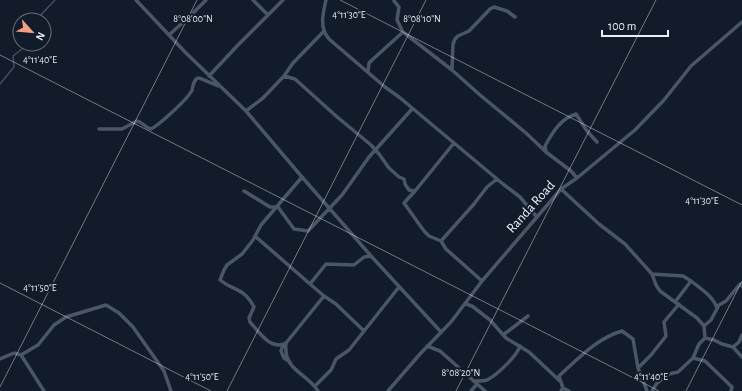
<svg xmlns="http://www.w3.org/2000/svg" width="742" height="391" viewBox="0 0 742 391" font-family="'Alegreya Sans',sans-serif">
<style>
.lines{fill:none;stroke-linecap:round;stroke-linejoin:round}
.stream{stroke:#464b68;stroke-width:1.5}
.street{stroke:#4a5565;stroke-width:3.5}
.ticks{fill:none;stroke:#e8eff8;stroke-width:1;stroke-opacity:0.45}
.labels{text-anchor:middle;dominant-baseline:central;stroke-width:4;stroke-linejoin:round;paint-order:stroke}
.street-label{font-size:14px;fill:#e8eff8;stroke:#121b29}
.ticks-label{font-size:10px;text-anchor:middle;fill:#e8eff8;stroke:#121b29;stroke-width:4;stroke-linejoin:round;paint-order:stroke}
</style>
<rect width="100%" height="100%" fill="#121b29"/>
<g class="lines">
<path class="stream" d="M36,20l19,-20
M0,84l14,-17 -1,-11 13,-10v-2"/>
<path class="street" d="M136,0l49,52 61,59 56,66 69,79 70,76
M253,0l15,15
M326,0c-3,13 -7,28 3,39l56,48 14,10 104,87 17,13 16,19
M394,1l5,6 -2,13 6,12 49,38 28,25 46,38 20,19 25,19 6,7
M169,35l20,-18 17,-17
M452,70l1,-26 2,-5 3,-3 11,-5 21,-22 4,-2 13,4 8,6
M368,72l1,-9 3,-3 31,-28
M209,76l29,-31 45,-45
M284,76l11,3 41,37 35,29 8,9 10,14 10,9 5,2 1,5 4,6 6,1 -11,12 20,28 5,5 12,5
M246,111l17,-13 21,-22 9,-13 31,-32
M99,129h23l15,-8c6,1 8,7 14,8 8,-4 38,-31 41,-39 1,-4 2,-12 7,-12 1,0 16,7 20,8
M546,151l-1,-5c7,-13 16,-28 31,-32l11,17 10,11
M302,177l-41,48 -8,15 -11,14 -15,11 -3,5 -4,10c15,12 23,7 34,27l-5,11 1,4c9,10 21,29 36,21 -3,28 20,29 32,48
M561,189l38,35 26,20 27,30 4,11 4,6 37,27 7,8
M244,191l26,16h8l16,22 14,2 34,-36 27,-38 43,-48
M415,191l39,-48
M255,236l55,48
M652,274l31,2 8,5 -16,21
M482,281l-36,-32 -5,-8 33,-37 13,-17 10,-8
M691,281c10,8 22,15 26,27
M324,296l12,8 28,27
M466,304l6,2 18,14 16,18 23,14 32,30 2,6 -2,3
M503,335l25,-19
M705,338l9,2 8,4 11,3 9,10
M286,343l38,-47 -14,-12 16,-20 28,1 10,-8 7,-1
M283,345l-2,6 3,7 6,4
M427,346l13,5 45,40
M733,347l6,-5 3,-7
M21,355l17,-10 16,-20 12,-8 40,-12 13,8 14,14 31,44 7,20
M693,358l12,3 27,26 -1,4
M0,359l14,-6 7,2 23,36
M638,368l13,-13 15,-19 -2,-14 15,-18
M474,381c4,0 9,0 13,-1 10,-5 30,-24 33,-34
M561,382l-2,-6c19,-17 38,-38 63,-45l11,8 5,29 9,23
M315,386l16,-16 5,-11 13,-9 50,-63
M563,388l6,3
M388,391l32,-37 31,-32 31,-41 79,-92 16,-11 58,-48 29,-30 27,-34 51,-44
M471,391l6,-7
M652,391l5,-8 12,-9 9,-2 15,-14 6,-14 6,-6 -1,-12 7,-6 8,-15 7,-4 14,-17 2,2"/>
</g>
<path class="ticks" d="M340,0l402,205M0,55l659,336M0,283l211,108M0,387l197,-387M227,391l199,-391M456,391l200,-391M686,391l56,-110"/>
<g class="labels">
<g class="street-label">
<text transform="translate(531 207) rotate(-48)">Randa Road</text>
</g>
</g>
<g class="ticks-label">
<text x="349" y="18">4°11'30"E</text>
<text x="193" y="22">8°08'00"N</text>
<text x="422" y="22">8°08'10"N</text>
<text x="40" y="63">4°11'40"E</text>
<text x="702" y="204">4°11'30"E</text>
<text x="40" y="291">4°11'50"E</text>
<text x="461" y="376">8°08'20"N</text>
<text x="202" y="380">4°11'50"E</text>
<text x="651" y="380">4°11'40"E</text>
</g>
<g transform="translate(32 32) rotate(117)"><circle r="19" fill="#121b29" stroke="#68707c"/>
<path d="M0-3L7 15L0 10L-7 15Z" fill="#f49e88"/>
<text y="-6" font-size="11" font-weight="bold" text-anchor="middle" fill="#e8eff8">N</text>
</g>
<path d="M602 30v6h66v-6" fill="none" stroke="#e8eff8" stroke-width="2"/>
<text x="608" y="30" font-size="12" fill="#e8eff8" stroke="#121b29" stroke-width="3" paint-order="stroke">100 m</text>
</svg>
